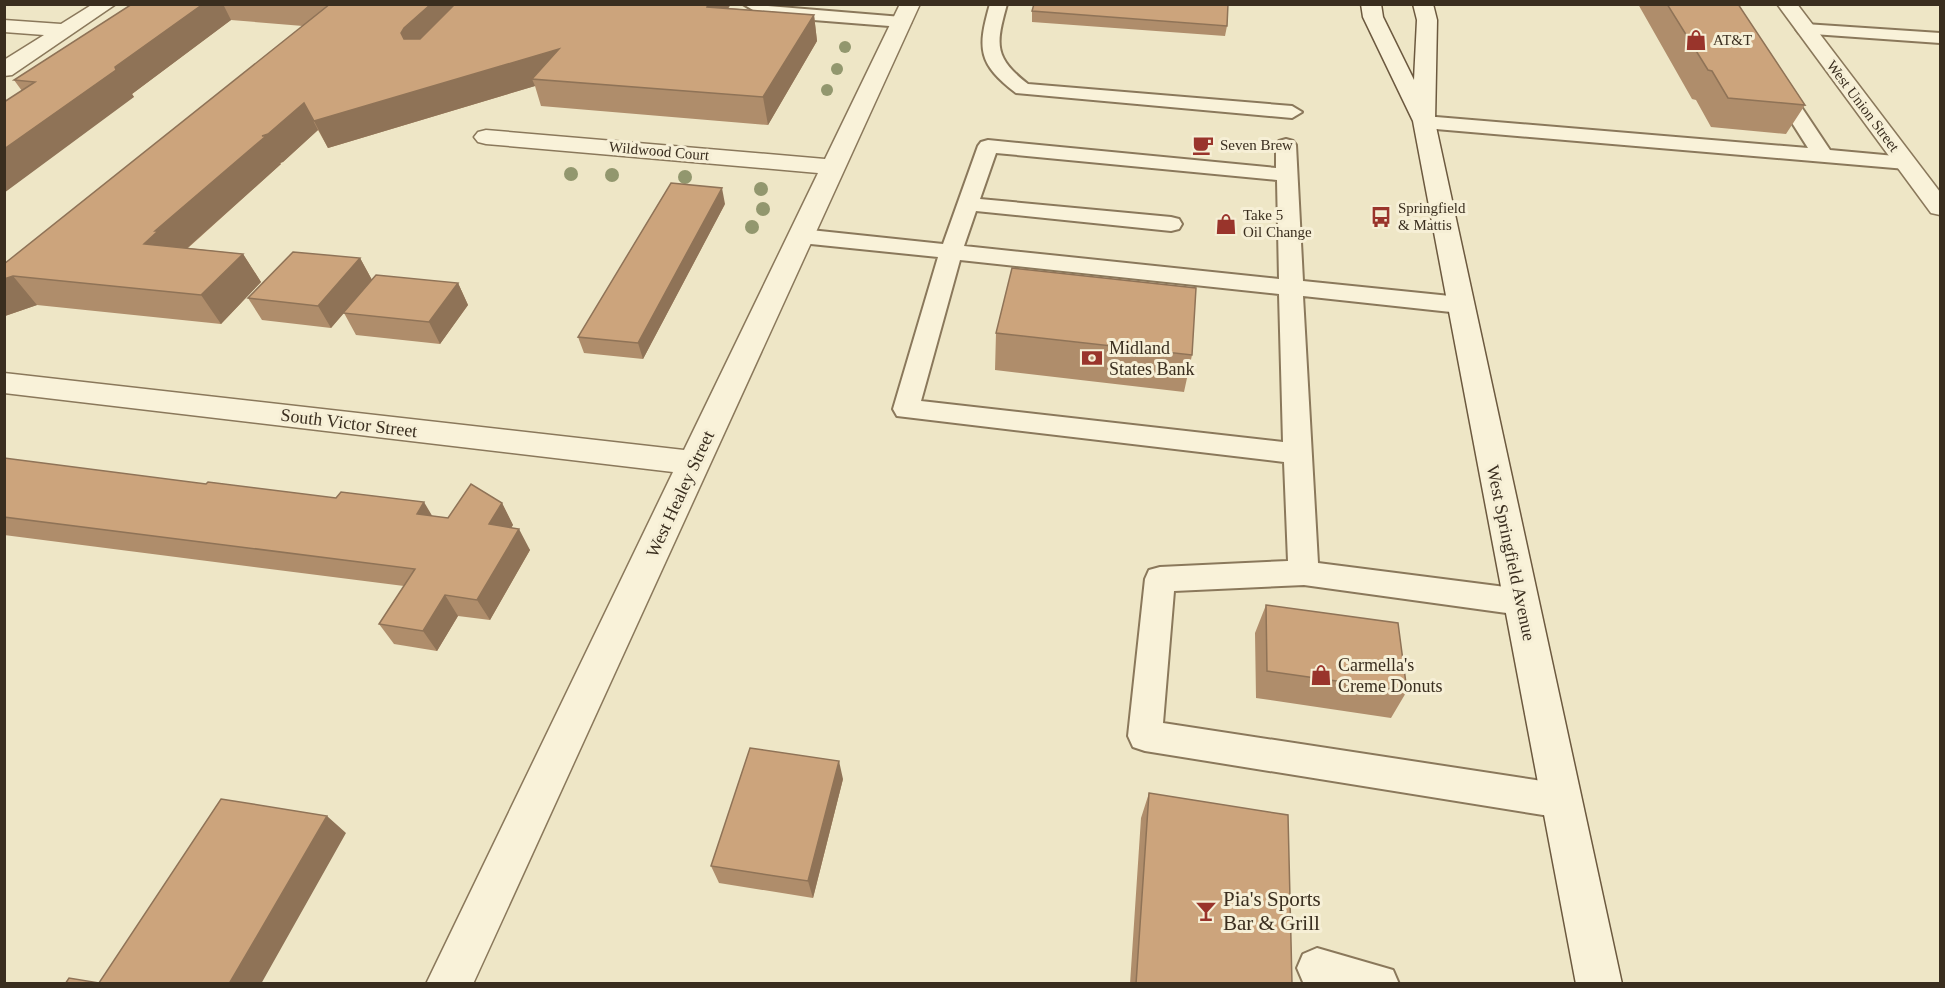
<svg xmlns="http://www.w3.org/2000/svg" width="1945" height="988" viewBox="0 0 1945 988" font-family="'Times New Roman',serif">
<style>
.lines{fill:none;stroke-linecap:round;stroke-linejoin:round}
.lane-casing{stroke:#8a785b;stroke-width:4}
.street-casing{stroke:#8a785b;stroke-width:3}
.secondary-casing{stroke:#6c593f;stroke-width:3}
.lane{fill:#f9f2d9;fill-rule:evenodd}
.street{fill:#f9f2d9;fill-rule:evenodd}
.secondary{fill:#f9f2d9;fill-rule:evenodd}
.tree{fill:#92976e}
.wall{fill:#af8d6b}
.shaded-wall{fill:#8f7357}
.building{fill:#cca47c;stroke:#8f7357;stroke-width:1.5}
.labels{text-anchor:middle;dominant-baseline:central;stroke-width:6;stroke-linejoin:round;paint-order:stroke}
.far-poi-label{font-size:15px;fill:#3a2e1f;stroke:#f6efd6;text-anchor:start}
.far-street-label{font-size:15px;fill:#3a2e1f;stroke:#f6efd6}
.poi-label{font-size:18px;fill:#3a2e1f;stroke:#f6efd6;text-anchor:start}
.street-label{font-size:18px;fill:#3a2e1f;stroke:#f6efd6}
.near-poi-label{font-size:21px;fill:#3a2e1f;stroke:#f6efd6;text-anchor:start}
</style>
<rect width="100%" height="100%" fill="#eee6c6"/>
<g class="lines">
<defs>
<path id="lane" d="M743,4l159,13 9,5 -9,5 -139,-11z
M990,4h17c-11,40 -14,53 21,80l264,22 10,6 -10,6 -276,-25c-38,-29 -39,-44 -26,-89z
M1805,24l135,9v10l-141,-10 -3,-4z
M1777,79l7,2 46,69 76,7 7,2 3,4 -3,4 -7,2 -482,-41 -7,-2 -3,-4 3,-4 7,-2 384,32 -40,-63z
M1286,139l7,2 3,4 7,136 157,16 9,3 3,5 -3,5 -9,3 -157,-17 15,267 203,26 11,4 5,9 -5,9 -11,4 -217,-30 -130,6 -11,132 399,61 13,5 5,12 -5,12 -13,5 -417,-67 -12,-4 -5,-11 17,-157 4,-9 11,-3 128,-6 -4,-99 -387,-46 -4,-7 45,-152 -137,-14 -8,-2 -3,-5 3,-5 8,-2 142,15 35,-98 3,-4 7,-2 288,28v-23l3,-4zM996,153l281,27 2,99 -315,-33 12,-35 195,20 8,-2 3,-5 -3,-5 -8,-2 -191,-18zM960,260l319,34 4,148 -362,-41z
M1317,948l76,22 6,14 -96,-2 -6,-14 6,-14z"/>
<path id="street" d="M93,4h23l-104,71 -8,1v-16l40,-25 -40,-3v-12l57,4z
M900,4h20l-447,980h-47l247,-512 -669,-79v-20l680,77 134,-277 -332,-29 -8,-2 -4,-5 4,-5 8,-2 339,29z
M1777,4h20l143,188v23l-9,-2z"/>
<path id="secondary" d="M1361,4h20l2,13 31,63 3,-60 -4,-16h20l4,16 -2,102 187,862h-46l-163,-863 -50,-104z"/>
</defs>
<use href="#lane" class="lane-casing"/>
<use href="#street" class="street-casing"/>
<use href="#secondary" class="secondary-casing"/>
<use href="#lane" class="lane"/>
<use href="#street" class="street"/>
<use href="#secondary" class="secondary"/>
</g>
<g class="tree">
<circle cx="845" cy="47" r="6"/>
<circle cx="837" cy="69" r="6"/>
<circle cx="827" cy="90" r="6"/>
<circle cx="571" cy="174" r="7"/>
<circle cx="612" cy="175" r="7"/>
<circle cx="685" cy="177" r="7"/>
<circle cx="761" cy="189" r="7"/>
<circle cx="763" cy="209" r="7"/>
<circle cx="752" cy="227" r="7"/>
</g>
<path class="wall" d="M132,4h599l-3,4 86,7 3,26 -49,84 -227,-19 -6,-20 -207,62 -10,-18 -35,32 -3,1 1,1 -93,84 55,6 18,28 -40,42 -184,-19 -32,11 -1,-52 299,-238 -72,-6 -99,74 2,3 -112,-6 -8,-11z
M1638,4h100l67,101 -19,29 -75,-7 -15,-27 -4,-1z
M1032,11l195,15 -2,10 -193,-14z
M725,204l-82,155 -59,-6 -6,-16z
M360,258l12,22 86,3 10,22 -28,39 -84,-9 -12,-22 -13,15 -69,-8 -14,-22z
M996,333l196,22 -8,37 -189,-22z
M4,458l444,60 54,-15 11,22 -2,2 19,23 -40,70 -32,-4 -21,35 -43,-7 -15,-20 25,-38 -400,-51z
M1266,605l141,86 -16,27 -135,-20 -1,-65z
M843,779l-30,119 -94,-15 -8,-17z
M1149,793l143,191h-162l11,-166z"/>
<path class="shaded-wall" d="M203,4h20l8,16 -99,74 2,3 -130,96v-44l111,-82z
M431,4h37l-53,51 -14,-22 3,-5z
M708,4h23l-19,29 -5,-26z
M814,15l3,26 -49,84 -5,-28z
M559,49l-27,30 3,7 -207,62 -14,-27z
M304,103l14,27 -35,32 -3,1 1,1 -105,94 -32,-14 11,-13 107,-95z
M722,188l3,16 -82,155 -5,-16z
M243,254l18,28 -40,42 -20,-29z
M360,258l12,22 -41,48 -13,-22z
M13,276l24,29 -32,11 -1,-37z
M458,283l10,22 -28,39 -11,-22z
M424,502l13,22 -20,-10z
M502,503l11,22 -13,21 -11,-22z
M519,529l11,21 -40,70 -13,-20z
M445,595l13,21 -21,35 -14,-20z
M839,761l4,18 -30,119 -5,-17z
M327,816l19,17 -85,151h-32z"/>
<path class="building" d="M132,4h71l-88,63 1,3 -112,79v-47l31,-20 -21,-2z
M330,4h101l-27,24 -3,5 3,6h16l35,-35h253l-1,3 107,8 -51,82 -231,-18 27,-30 -245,72 -10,-18 -36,31 -6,2h4l-111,95h3l-14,13 99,10 -42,41 -188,-19 -9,3v-15z
M1034,4h194l-1,22 -195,-15z
M1667,4h71l67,101 -77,-7 -16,-27 -4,-1z
M671,183l51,5 -84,155 -60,-6z
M293,252l67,6 -42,48 -70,-8z
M1012,268l184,20 -4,67 -196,-22z
M376,275l82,8 -29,39 -86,-9z
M4,458l202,26 2,-2 128,16 5,-6 83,10 -7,12 31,4 23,-34 31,19 -13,21 30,5 -42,71 -32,-5 -22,36 -44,-7 36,-55 -411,-52z
M1266,605l132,18 9,68 -140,-20z
M750,748l89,13 -31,120 -97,-15z
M1149,793l139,22 4,169h-156z
M221,799l106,17 -98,168h-164l4,-6 30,5z"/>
<defs>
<symbol id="shop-bare" viewBox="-9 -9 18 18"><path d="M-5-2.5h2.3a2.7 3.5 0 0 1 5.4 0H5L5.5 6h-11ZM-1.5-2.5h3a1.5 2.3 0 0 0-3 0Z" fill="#99342b" stroke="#f6efd6" stroke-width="2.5" paint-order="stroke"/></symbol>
<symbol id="cafe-bare" viewBox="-9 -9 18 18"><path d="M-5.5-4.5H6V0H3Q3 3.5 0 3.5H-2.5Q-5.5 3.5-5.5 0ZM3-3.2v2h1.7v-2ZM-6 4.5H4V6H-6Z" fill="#99342b" stroke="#f6efd6" stroke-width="2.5" paint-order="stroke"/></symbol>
<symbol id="bus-bare" viewBox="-9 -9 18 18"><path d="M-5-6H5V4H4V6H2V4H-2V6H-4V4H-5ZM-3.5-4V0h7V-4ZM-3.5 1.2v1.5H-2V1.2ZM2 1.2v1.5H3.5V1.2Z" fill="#99342b" stroke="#f6efd6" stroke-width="2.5" paint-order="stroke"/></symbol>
<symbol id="bank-bare" viewBox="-9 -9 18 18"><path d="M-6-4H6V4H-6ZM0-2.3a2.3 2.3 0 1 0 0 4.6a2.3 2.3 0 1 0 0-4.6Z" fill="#99342b" stroke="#f6efd6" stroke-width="2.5" paint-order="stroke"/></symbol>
<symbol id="bar-bare" viewBox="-9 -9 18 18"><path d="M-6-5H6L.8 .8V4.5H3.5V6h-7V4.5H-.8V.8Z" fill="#99342b" stroke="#f6efd6" stroke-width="2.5" paint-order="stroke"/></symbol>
</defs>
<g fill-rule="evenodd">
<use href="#shop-bare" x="1681" y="25" width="30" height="30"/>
<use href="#cafe-bare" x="1188" y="130" width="30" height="30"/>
<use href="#bus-bare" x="1366" y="202" width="30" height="30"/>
<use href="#shop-bare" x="1211" y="209" width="30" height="30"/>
<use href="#bank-bare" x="1077" y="343" width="30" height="30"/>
<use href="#shop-bare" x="1306" y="660" width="30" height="30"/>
<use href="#bar-bare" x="1191" y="896" width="30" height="30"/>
</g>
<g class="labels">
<g class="far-poi-label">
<text x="1713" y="40">AT&amp;T</text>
<text x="1220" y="145">Seven Brew</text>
<text x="1398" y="208">Springfield<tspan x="1398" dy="17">&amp; Mattis</tspan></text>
<text x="1243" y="215">Take 5<tspan x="1243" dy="17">Oil Change</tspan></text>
</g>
<g class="far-street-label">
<text transform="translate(1863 106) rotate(53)">West Union Street</text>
<text transform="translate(659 151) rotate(5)">Wildwood Court</text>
</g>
<g class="poi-label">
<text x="1109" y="348">Midland<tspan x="1109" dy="21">States Bank</tspan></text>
<text x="1338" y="665">Carmella's<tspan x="1338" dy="21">Creme Donuts</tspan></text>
</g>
<g class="street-label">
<text transform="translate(349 423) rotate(7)">South Victor Street</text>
<text transform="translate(680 494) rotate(-65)">West Healey Street</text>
<text transform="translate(1511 553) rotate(78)">West Springfield Avenue</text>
</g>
<g class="near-poi-label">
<text x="1223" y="899">Pia's Sports<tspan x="1223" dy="24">Bar &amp; Grill</tspan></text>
</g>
</g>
<rect width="1945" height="988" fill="none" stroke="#3a2e1f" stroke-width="12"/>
</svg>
